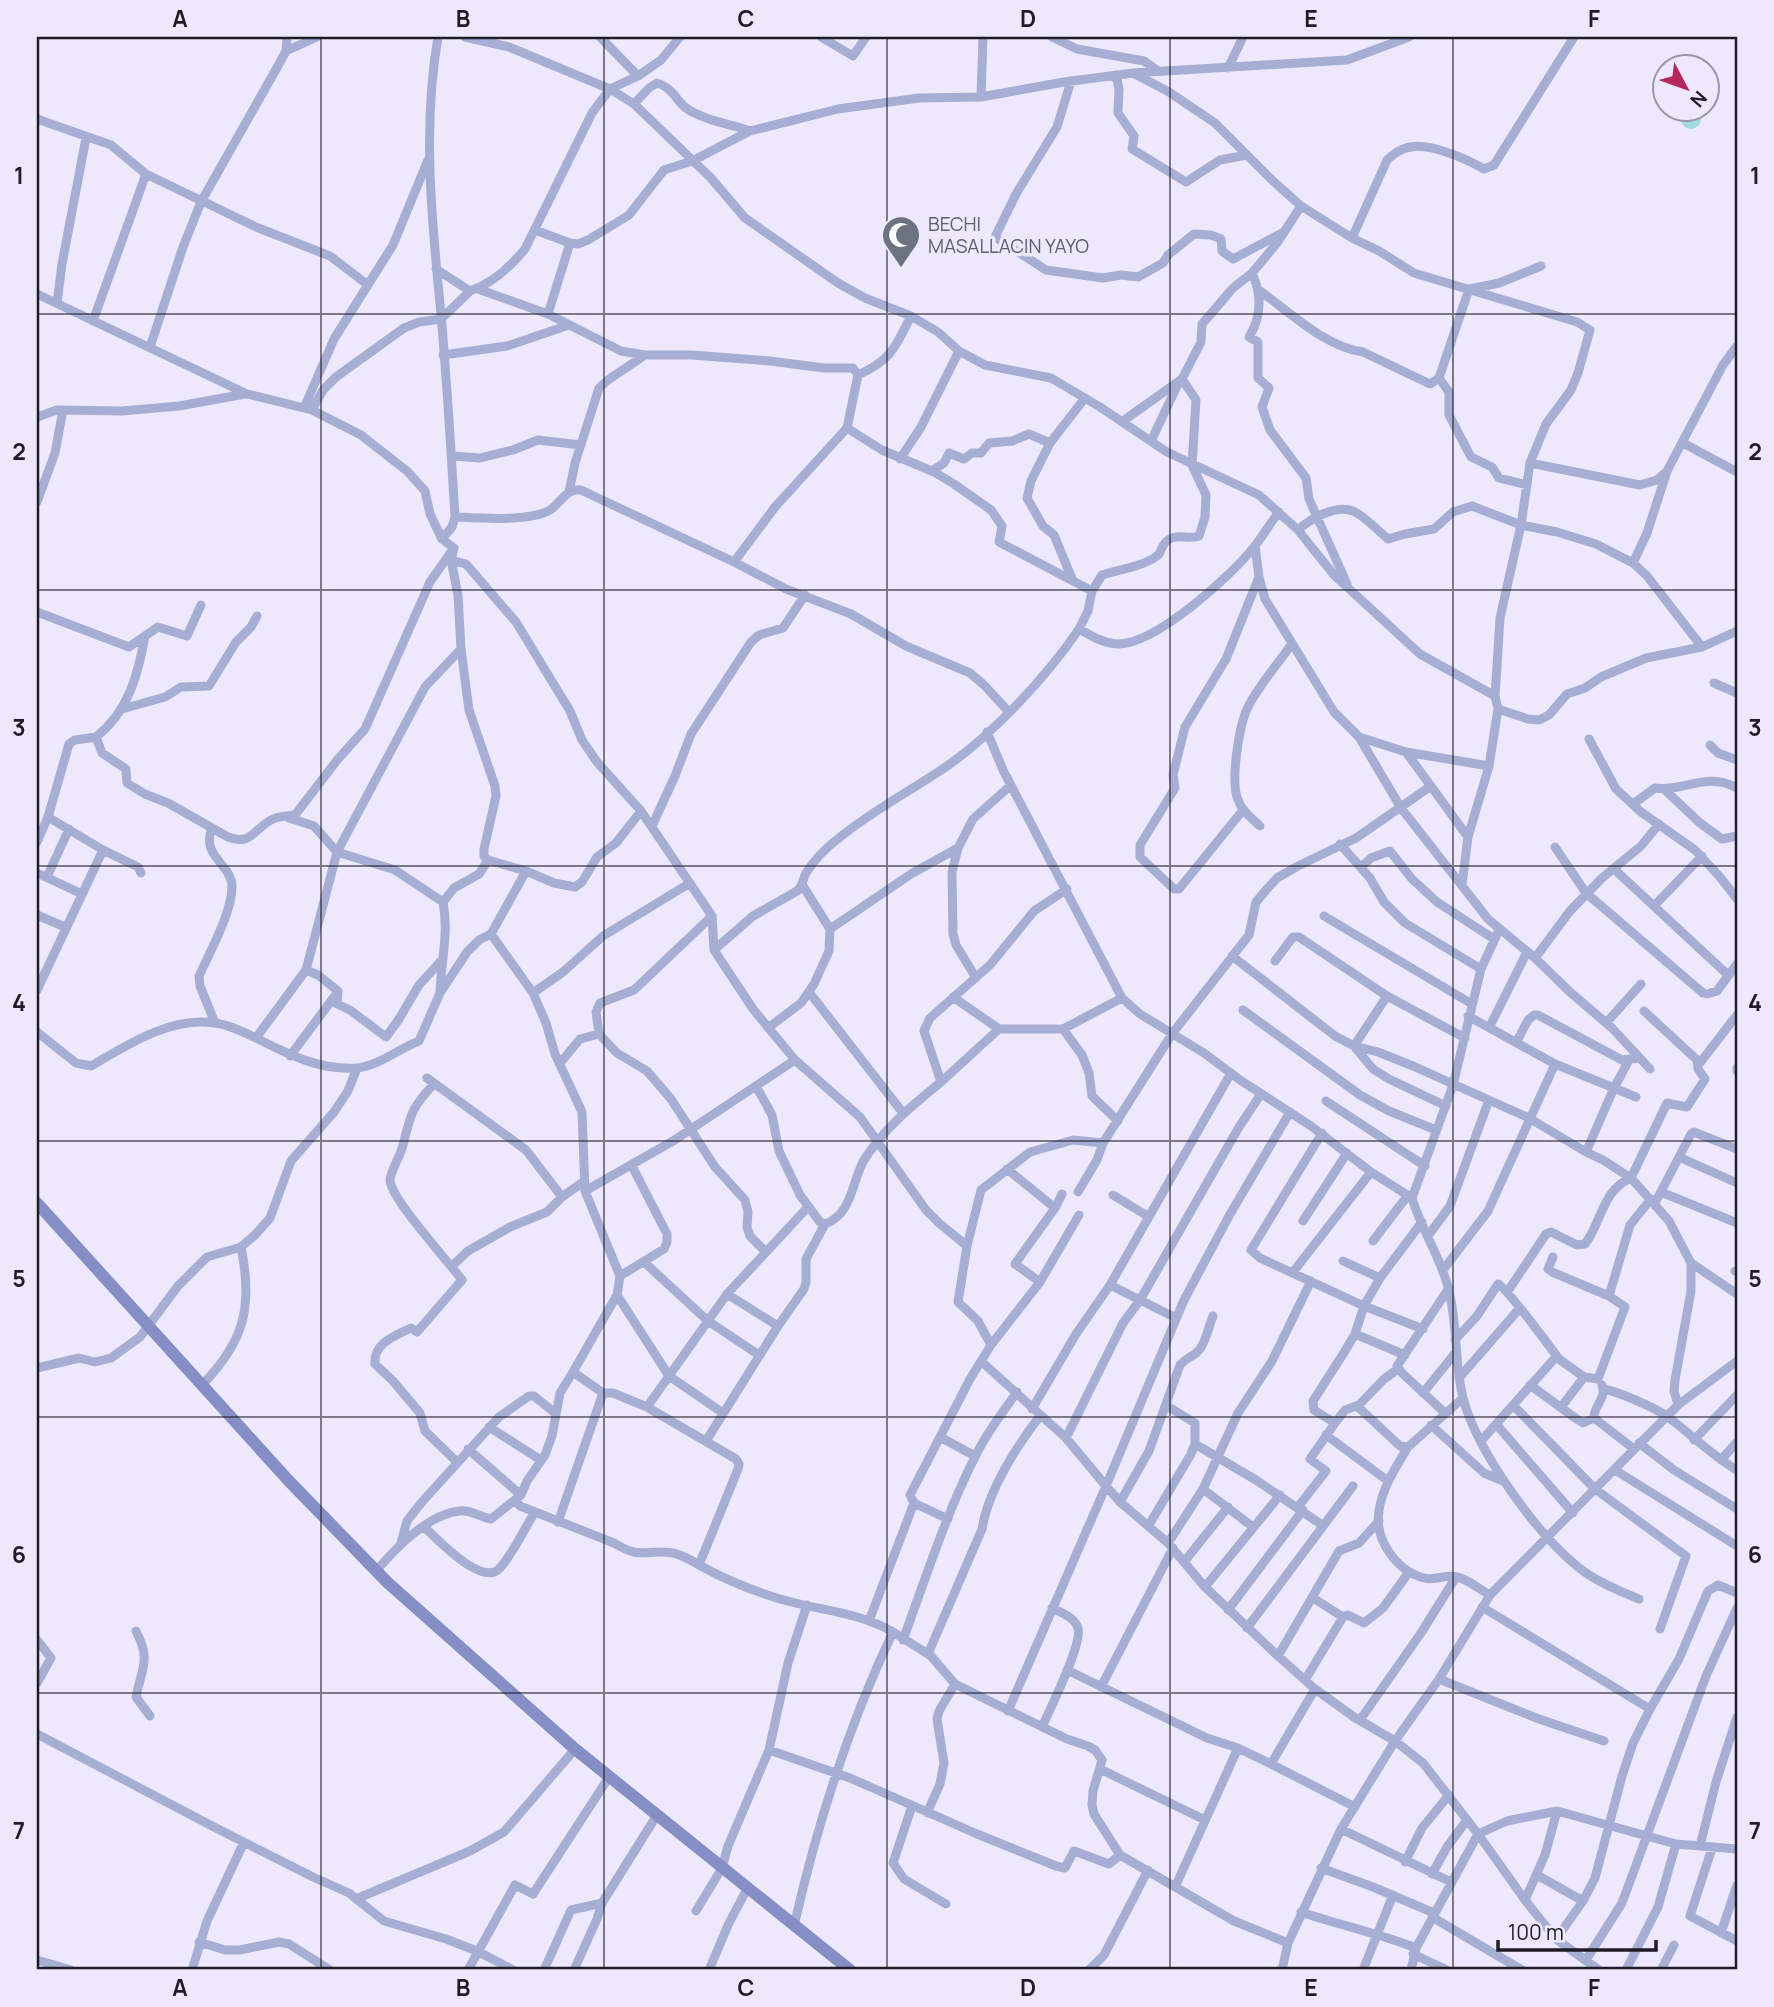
<svg xmlns="http://www.w3.org/2000/svg" width="1774" height="2007" viewBox="0 0 1774 2007" font-family="Manrope,sans-serif">
<style>
.water{fill:#9fdce0}
.lines{fill:none;stroke-linecap:round;stroke-linejoin:round}
.street{stroke:#a7aed3;stroke-width:9}
.secondary{stroke:#868ec6;stroke-width:12}
.grid{fill:none;stroke:#1f1c25;stroke-width:2;stroke-opacity:0.55}
.labels{text-anchor:middle;dominant-baseline:central;stroke-width:7;stroke-linejoin:round;paint-order:stroke}
.worship-label{font-size:19px;fill:#5b616d;stroke:#eee8fd;text-anchor:start}
.neatline{fill:none;stroke:#1f1c25;stroke-width:2.5}
.grid-label{font-size:23px;text-anchor:middle;font-weight:bold;fill:#1f1c25}
</style>
<rect width="100%" height="100%" fill="#eee8fd"/>
<path class="water" d="M1681 119a10 10 0 1 1 20 0a10 10 0 1 1-20 0Z"/>
<g class="lines">
<path class="street" d="M438,37c-16,91 -6,186 3,277 6,68 10,136 14,203l-3,10 -10,12
M465,37l44,10 101,42 24,15 76,73 35,41 93,65 27,15 46,18 27,16 21,19 26,14 66,13 49,29 67,45 92,43 39,35 36,45 86,79 75,42
M600,37l38,39
M821,37l32,19 13,-19
M1052,37l25,12 67,12 14,10
M286,51l31,-14
M1228,68l15,-31
M1133,73l36,19 46,31 57,57 29,26 51,32 27,13 35,22 163,49 13,8 -12,43 -7,17 -25,34 -16,39 -9,62 -21,93 -5,78 3,13 -9,57 -21,71 -6,48
M1116,75l3,14 -1,24 16,23 -2,13 54,33 34,-22 27,-5
M1071,81l-14,46 -41,67 -21,43 51,33 57,8 18,-3 17,2 25,-14 5,-8 26,-21 17,1 10,4 1,12 11,8 51,-27
M981,97l2,-60
M634,104l15,-16 8,-5c15,4 18,16 29,25 17,12 44,16 64,23
M37,119l74,26 35,29 110,53 74,29 38,29
M535,230l35,13 8,1 10,-4 41,-25 35,-45 28,-9 58,-30 88,-22 81,-11 62,-1 83,-15 69,-9 214,-13 62,-23
M1352,238l35,-78c7,-6 14,-12 24,-13 19,-4 56,12 73,22l10,-4 80,-128
M436,269l34,22c21,-7 41,-25 55,-42l67,-136 18,-24 28,-13 23,-16 19,-23
M1252,273c10,22 10,43 -3,64l9,5v36l11,10 -7,19 8,23 36,48 3,21 38,85
M1260,291c31,22 65,56 103,61l67,32 9,-6 10,14v23l22,42 21,10 7,11 28,7
M37,294l210,100 65,16 49,25 46,36 18,20 5,23 12,25 12,9 -3,12 7,35 3,54 8,61 26,76 1,10 -12,53v7l4,4 38,11 28,12 21,4 7,-5 15,-25 19,-14 25,-32
M57,303l5,-39 24,-126
M548,314l22,-71
M93,321l53,-147
M150,347l33,-100 18,-45 78,-138 7,-13 1,-14
M443,355l64,-9 62,-21
M858,375c34,-15 37,-28 53,-59
M1439,378l30,-89 30,-6 42,-17
M304,408l30,-69 59,-94 35,-85
M312,410l11,-20 13,-13 68,-49 15,-6 22,-3 29,-28
M37,417l20,-7 65,1 57,-5 66,-12
M1123,421l59,-42
M847,428l35,22 52,22 20,12 37,26 11,16 -3,16 93,49 10,-16c15,-5 47,-10 57,-21 3,-5 4,-11 9,-14 10,-7 20,0 31,-4l6,-19 1,-22 -14,-30 4,-65 -14,-21 19,-37 1,-18 31,-36 19,-15 25,-30 24,-37
M1151,441l28,-59
M1683,443l54,29
M452,456l28,2 33,-8 25,-10 43,5
M900,459l21,-32 38,-76
M1530,463l110,22 17,-5 9,-8
M932,471l12,-8 5,-10 15,6 8,-6h9l8,-10 23,-2 17,-7 21,9
M569,492l6,-29 24,-75 9,-8 37,-25
M37,502l18,-49 8,-43
M455,517c22,1 76,5 95,-7 11,-7 16,-22 31,-20l153,72 41,-55 72,-79 11,-53 -5,-7h-29l-54,-7 -78,-6h-47l-24,-4 -73,-37 -70,-25
M1298,530c12,-11 38,-26 55,-19 13,6 25,20 35,28l17,-5 29,-5 19,-17 19,-6 49,19 36,7 39,12 37,19 14,13 55,71
M1255,546l4,31 6,22 69,113 25,25 42,71 87,111 47,39 35,34 42,36 38,41
M451,560l15,4 50,58 54,89 12,29 15,22 44,49 71,105 2,34 39,59 42,51 65,57 66,93 13,13 28,23
M734,562l52,27 65,25 55,32 64,27 14,12 25,27
M1633,563l14,-30 20,-62 56,-106 14,-19
M1073,581l-19,-46 -11,-9 -16,-28 4,-17 19,-38 35,-45
M37,612l92,35 29,-20 29,9 14,-31
M1079,629l9,-18 4,-20
M1714,683l23,10
M122,709l43,-12 16,-10 28,-1 27,-44 15,-15 6,-11
M1498,709l30,10 11,1 10,-5 18,-21 18,-6 16,-11 45,-19 56,-11 35,-16
M987,732l17,40 118,226 18,16 64,39 36,27 71,46 60,46 41,26
M96,737l6,16 24,16 1,14 18,11 23,9 60,34c24,9 26,-9 45,-18 6,-3 15,-3 22,-4l43,-56 27,-30 65,-147 21,-30
M1359,737l47,15 83,14
M1589,739l27,50 25,23 54,38 25,27 17,22
M1710,745l8,8 19,7
M1406,752l62,85
M1664,789l36,34 22,16 15,-3
M1633,804l22,-16c30,4 51,-17 82,0
M1243,810l-64,79h-5l-34,-32v-12l35,-57 -2,-13 12,-48 41,-68 33,-82
M289,818l25,8 23,26 58,18 48,32
M652,826l23,-50 16,-42 60,-92 8,-7 24,-7 22,-33
M1260,826c-10,-9 -19,-16 -23,-29 -6,-19 2,-72 11,-90 11,-22 29,-42 43,-62
M212,828c-12,29 21,36 20,60 -1,26 -22,64 -33,88l1,10 15,37
M37,842l11,-25 21,-73 6,-4 21,-3c32,-25 42,-62 49,-101
M1340,844l30,34 14,24 21,21 76,46
M1555,847l31,46 117,100 4,1 10,-3 20,-27
M103,850l35,17 3,6
M1361,867l10,-9 19,-7 22,28 25,23 57,37
M1614,869l114,106
M37,873l43,20
M47,877l22,-48
M1654,906l48,-50
M37,915l28,12
M712,916l-78,74 -34,13 -4,9 3,22 18,19 30,18 24,28 44,68 30,33 3,12 -1,15 3,9 15,15
M1324,916l148,88
M830,929l81,-55 47,-26
M1499,930l-18,39 -28,116 -41,113c9,31 28,58 36,89 10,36 6,74 15,111 14,53 73,135 115,169 17,14 41,24 61,32
M491,934l42,59 13,30 9,31 27,58 3,79 35,85 -3,19 -44,77
M714,950l39,-34 44,-25c7,-6 5,-11 9,-18 8,-13 21,-26 33,-35 34,-28 75,-49 111,-74 46,-33 97,-88 129,-135 13,7 25,15 40,15 38,-1 112,-68 135,-97 9,-11 16,-24 25,-35
M1232,956l103,80 19,10 24,6 35,14 116,52 57,34 17,8 28,18 38,43 22,42v28l-16,89 -1,11 4,14
M1535,958l35,-47 32,-33 39,-32 18,-22
M1275,961l18,-24h6l88,59 78,42
M306,970l31,-118 88,-165 36,-38
M976,978l-20,-33 -3,-11 -1,-62 6,-24 15,-29 38,-34
M37,990l66,-140 -55,-33
M338,991l-1,13 13,6 36,27 13,-18 20,-34 22,-24
M809,992l94,121
M440,993c1,-32 9,-60 3,-91l11,-14 25,-14 9,-14
M533,993l30,-21 40,-36 87,-53
M1387,996l-33,50 19,23 16,10 57,27
M953,997l46,32h64l59,-31
M1243,1010l117,85 29,16 47,19
M1468,1016l87,48 81,33
M1606,1023l35,-39
M1490,1026l37,-74
M768,1028l33,-25 13,-19 15,-33 1,-22 -27,-43
M1063,1029l19,26 7,18 3,23 26,25
M37,1032l39,31 15,3c36,-21 80,-50 124,-43 16,2 35,12 49,19 30,15 58,28 92,26 23,-2 42,-19 63,-27l21,-48 27,-41 12,-12 12,-6 35,-63
M256,1038l50,-68 12,5 20,16
M1517,1041l11,-21 6,-5h4l84,45 17,-2
M290,1056l47,-63
M561,1062l19,-23 19,-5
M1699,1064l38,-49
M1737,1068v3
M427,1078l99,72 36,47 21,-15
M941,1082l58,-53
M434,1084c-23,24 -23,30 -31,61 -2,10 -13,27 -13,35 0,18 59,82 72,100l-45,52 -6,-4c-16,8 -38,15 -36,36l18,17 27,32 5,18 32,31
M756,1086l16,29 7,36 21,44 20,27 5,2
M1326,1101l99,65
M1290,1112l-61,104 -45,84 -78,186 14,16 48,41 37,44 73,69 37,33 39,28 41,24 28,22 55,71 29,-13 50,-10 119,33 61,5
M1322,1133l-71,117 9,8 104,48 59,23
M1586,1152l28,-64 15,-28
M1679,1157l58,26
M1007,1169l48,39 7,-14
M585,1191l88,-50 122,-81
M1078,1192l19,-32 6,-17 69,-109 77,-99 7,-33 11,-13 10,-11 21,-12 58,-28 75,-52
M1661,1192l76,31
M1113,1195l36,22
M1655,1203l36,-69 3,-2 43,17
M1303,1221l44,-68
M1428,1236l22,-30 39,-106
M1373,1241l35,-46
M1553,1257l-5,12 4,3 57,24 21,-71 21,-26
M1343,1261l37,17
M644,1262l64,59 51,34
M1691,1263l46,31
M452,1266l16,-15 42,-24 37,-15 15,-15
M1443,1270l45,-59 67,-147
M1735,1271l2,1
M1293,1272l78,-100
M620,1276l44,-27 3,-7v-8l-35,-68
M1040,1282l-25,-18 40,-56
M1110,1285l30,15 99,-173 22,-33
M1508,1291l38,-57 5,-2 26,13 8,-1c17,-22 17,-54 46,-66l36,-75 20,4 18,-28 -7,-10 -1,-9 -53,-49
M727,1294l51,32
M617,1295l52,81 54,37
M1355,1334l50,21
M1455,1340l22,-24 21,-32c8,3 52,63 61,75
M991,1345l-13,-24 -20,-19 9,-56 14,-56 49,-38 43,-12 30,3
M981,1361l85,77 40,48 -98,225
M37,1368l42,-10 16,4 16,-4 29,-21 38,-51 29,-29 34,-10 14,-12 15,-17 21,-57 43,-49 14,-21 9,-23
M1459,1378l60,-69
M1598,1379l27,-72 -16,-11
M202,1385c43,-44 51,-79 39,-138
M1530,1385l48,35 5,3 11,-5
M1602,1385c5,14 -9,21 -8,33l40,31
M1604,1389c15,3 52,19 64,28 24,18 43,38 69,53
M1423,1393l33,-41
M1513,1405l82,84 91,67 -26,73
M1357,1406l43,40 8,1 55,-49
M1562,1406l22,-29
M647,1407l80,-113 81,-87
M1032,1409l44,-75 34,-49 121,-212
M1445,1413l-43,-40 -5,-7 52,-78
M1335,1423l10,-13 14,-5 25,-26 14,-10
M1496,1424l77,89
M1431,1425l53,48 19,8
M489,1427l52,33
M1326,1435l62,46
M940,1437l35,19
M1066,1438l57,-115 17,-23 36,18
M1694,1440l43,-45
M706,1441l72,-115 26,-37 2,-7v-23l19,-35c27,-9 27,-43 39,-64 20,-32 49,-55 77,-78l-17,-51 6,-13 60,-53 44,-54 33,-22
M1481,1441l74,-83 4,1 25,18 14,2
M1639,1443l35,27 63,39
M1195,1444l61,36 66,45
M1408,1447c-12,20 -26,41 -29,64 -5,29 18,60 45,67 10,3 22,-4 33,-1 11,2 23,13 33,18
M468,1449l53,46
M1721,1460l16,-18
M1615,1470l122,76
M1203,1489l50,38
M515,1500l5,6 94,37c29,18 31,5 59,10 9,2 18,7 26,12
M1120,1502l29,-51 31,-86c5,-6 9,-7 15,-11 10,-7 13,-26 18,-38
M1298,1507l28,-36 -16,-12 25,-36 -21,-13 -1,-9 32,-50 10,-17 9,-28 16,-28 42,-56
M948,1519l-34,-16 -4,-8 60,-116 21,-34 49,-63 39,-67
M558,1522l45,-129
M1149,1525l42,-71 4,-10v-21l-28,-17
M424,1527c14,12 58,61 76,41 14,-16 24,-39 35,-56
M401,1543l6,-22 14,-18 78,-86 30,-21h5l21,17
M1168,1543l35,-54 35,-76 34,-52 39,-80
M1184,1562l44,-55
M376,1571c20,-23 51,-56 83,-60 11,-2 21,6 32,8l30,-24 6,-14 18,-26 7,-19 8,-43 13,-21 30,21h10l34,14 89,52 3,5 -1,5 -39,96c29,16 64,30 96,38 33,8 67,11 98,29
M1205,1587l75,-92
M1313,1598l30,19 5,-2 16,8 19,-15 26,-36
M807,1605l-19,58 -19,87 81,28 127,56 79,32 9,2 9,-17 35,13 11,-9
M1482,1607l168,102
M1228,1610l75,-100
M869,1621l45,-118
M1247,1628l106,-142
M136,1631c15,29 6,36 0,66l14,19
M37,1640l14,18 -14,25
M903,1640c22,-60 44,-129 73,-185 11,-23 26,-42 41,-63
M928,1654l54,-125c6,-38 34,-82 58,-113
M1278,1656l61,-105 20,-8 20,-22
M1067,1670l140,68 31,10 33,16
M1439,1679l100,40 65,22
M1305,1680l38,-63
M1101,1687l72,-139
M1315,1689l-44,75 84,43
M1360,1720l61,-87 35,-56
M1042,1727c8,-18 41,-84 36,-99 -4,-11 -16,-15 -26,-20
M37,1734l177,93 99,50 36,16 35,28 62,18 31,12 36,19
M1100,1769l105,51
M912,1806l-19,57 11,16 42,25
M927,1813l13,-29 4,-21 -7,-44 2,-8 16,-27
M1341,1829l110,53
M1700,1846l16,-64 21,-65
M1712,1848l-22,68 47,25
M1405,1862l17,-34 27,-33
M1321,1868l52,19 61,26
M1432,1874l15,-27 20,-27
M1537,1875l46,26
M1176,1885l62,-137
M356,1899l114,-48 34,-19 71,-83
M1525,1900l20,-45 12,-44
M696,1911l26,-43 6,-22 41,-96
M1301,1912c38,13 77,21 115,36
M1432,1917l90,53
M794,1926c23,-101 54,-200 99,-294l38,24 24,28 112,55 21,7 7,4 7,10 -9,31 -1,14 2,9 26,41 114,66 54,22
M1721,1933l16,-48
M1556,1939l27,-38 12,-23 27,-102 11,-33 17,-34 29,-50 29,-68 10,-6 19,8
M199,1942l26,8h15l39,-8 10,2 41,26
M1413,1954l34,16
M37,1960l34,10
M1586,1960l36,-57 84,-227 31,-68
M192,1970l15,-49 37,-79
M468,1970l47,-85 18,9 76,-117
M544,1970l27,-60 31,-7 55,-88
M574,1970l23,-51 5,-16
M709,1970l20,-47 18,-34
M1089,1970l15,-15 44,-85
M1282,1970l6,-27 53,-114 54,-88 44,-62 51,-84 188,-190 59,-44
M1363,1970l30,-75
M1411,1970l5,-22 62,-114 47,66 31,39 43,31
M1626,1970l32,-63 18,-63
M1661,1970l13,-25"/>
<path class="secondary" d="M37,1203l251,277 99,102 188,167 275,221"/>
</g>
<path class="grid" d="M321,37v1933M604,37v1933M887,37v1933M1170,37v1933M1453,37v1933M37,314h1700M37,590h1700M37,866h1700M37,1141h1700M37,1417h1700M37,1693h1700"/>
<defs>
<symbol id="mosque-pin" viewBox="-11 -11 22 30"><path d="M0 17L-7.5 6A9.5 9.5 0 1 1 7.5 6Z" fill="#6b7280" stroke="#eee8fd"/><path d="M3.5-4.9A6 6 0 1 0 3.5 4.9A5 5 0 1 1 3.5-4.9Z" fill="#fff"/></symbol>
</defs>
<g fill-rule="evenodd">
<use href="#mosque-pin" x="879" y="213" width="44" height="60"/>
</g>
<g class="labels">
<g class="worship-label">
<text x="928" y="224">BECHI<tspan x="928" dy="22">MASALLACIN YAYO</tspan></text>
</g>
</g>
<rect width="1774" height="2007" fill="none" stroke="#eee8fd" stroke-width="77"/>
<g transform="translate(1686 88) rotate(131)"><circle r="33" fill="#eee8fd" stroke="#9b96a7" stroke-width="2"/>
<path d="M0-5L12 26L0 18L-12 26Z" fill="#b6285c"/>
<text y="-10" font-size="19" font-weight="bold" text-anchor="middle" fill="#1f1c25">N</text>
</g>
<path d="M1498 1940v10h158v-10" fill="none" stroke="#1f1c25" stroke-width="3.5"/>
<text x="1508" y="1940" font-size="21" fill="#1f1c25" stroke="#eee8fd" stroke-width="5" paint-order="stroke">100 m</text>
<rect x="38" y="38" width="1698" height="1930" class="neatline"/>
<g class="grid-label">
<text x="180" y="27">A</text>
<text x="463" y="27">B</text>
<text x="746" y="27">C</text>
<text x="1028" y="27">D</text>
<text x="1311" y="27">E</text>
<text x="1594" y="27">F</text>
<text x="19" y="184">1</text>
<text x="1755" y="184">1</text>
<text x="19" y="460">2</text>
<text x="1755" y="460">2</text>
<text x="19" y="736">3</text>
<text x="1755" y="736">3</text>
<text x="19" y="1011">4</text>
<text x="1755" y="1011">4</text>
<text x="19" y="1287">5</text>
<text x="1755" y="1287">5</text>
<text x="19" y="1563">6</text>
<text x="1755" y="1563">6</text>
<text x="19" y="1839">7</text>
<text x="1755" y="1839">7</text>
<text x="180" y="1996">A</text>
<text x="463" y="1996">B</text>
<text x="746" y="1996">C</text>
<text x="1028" y="1996">D</text>
<text x="1311" y="1996">E</text>
<text x="1594" y="1996">F</text>
</g>
</svg>
